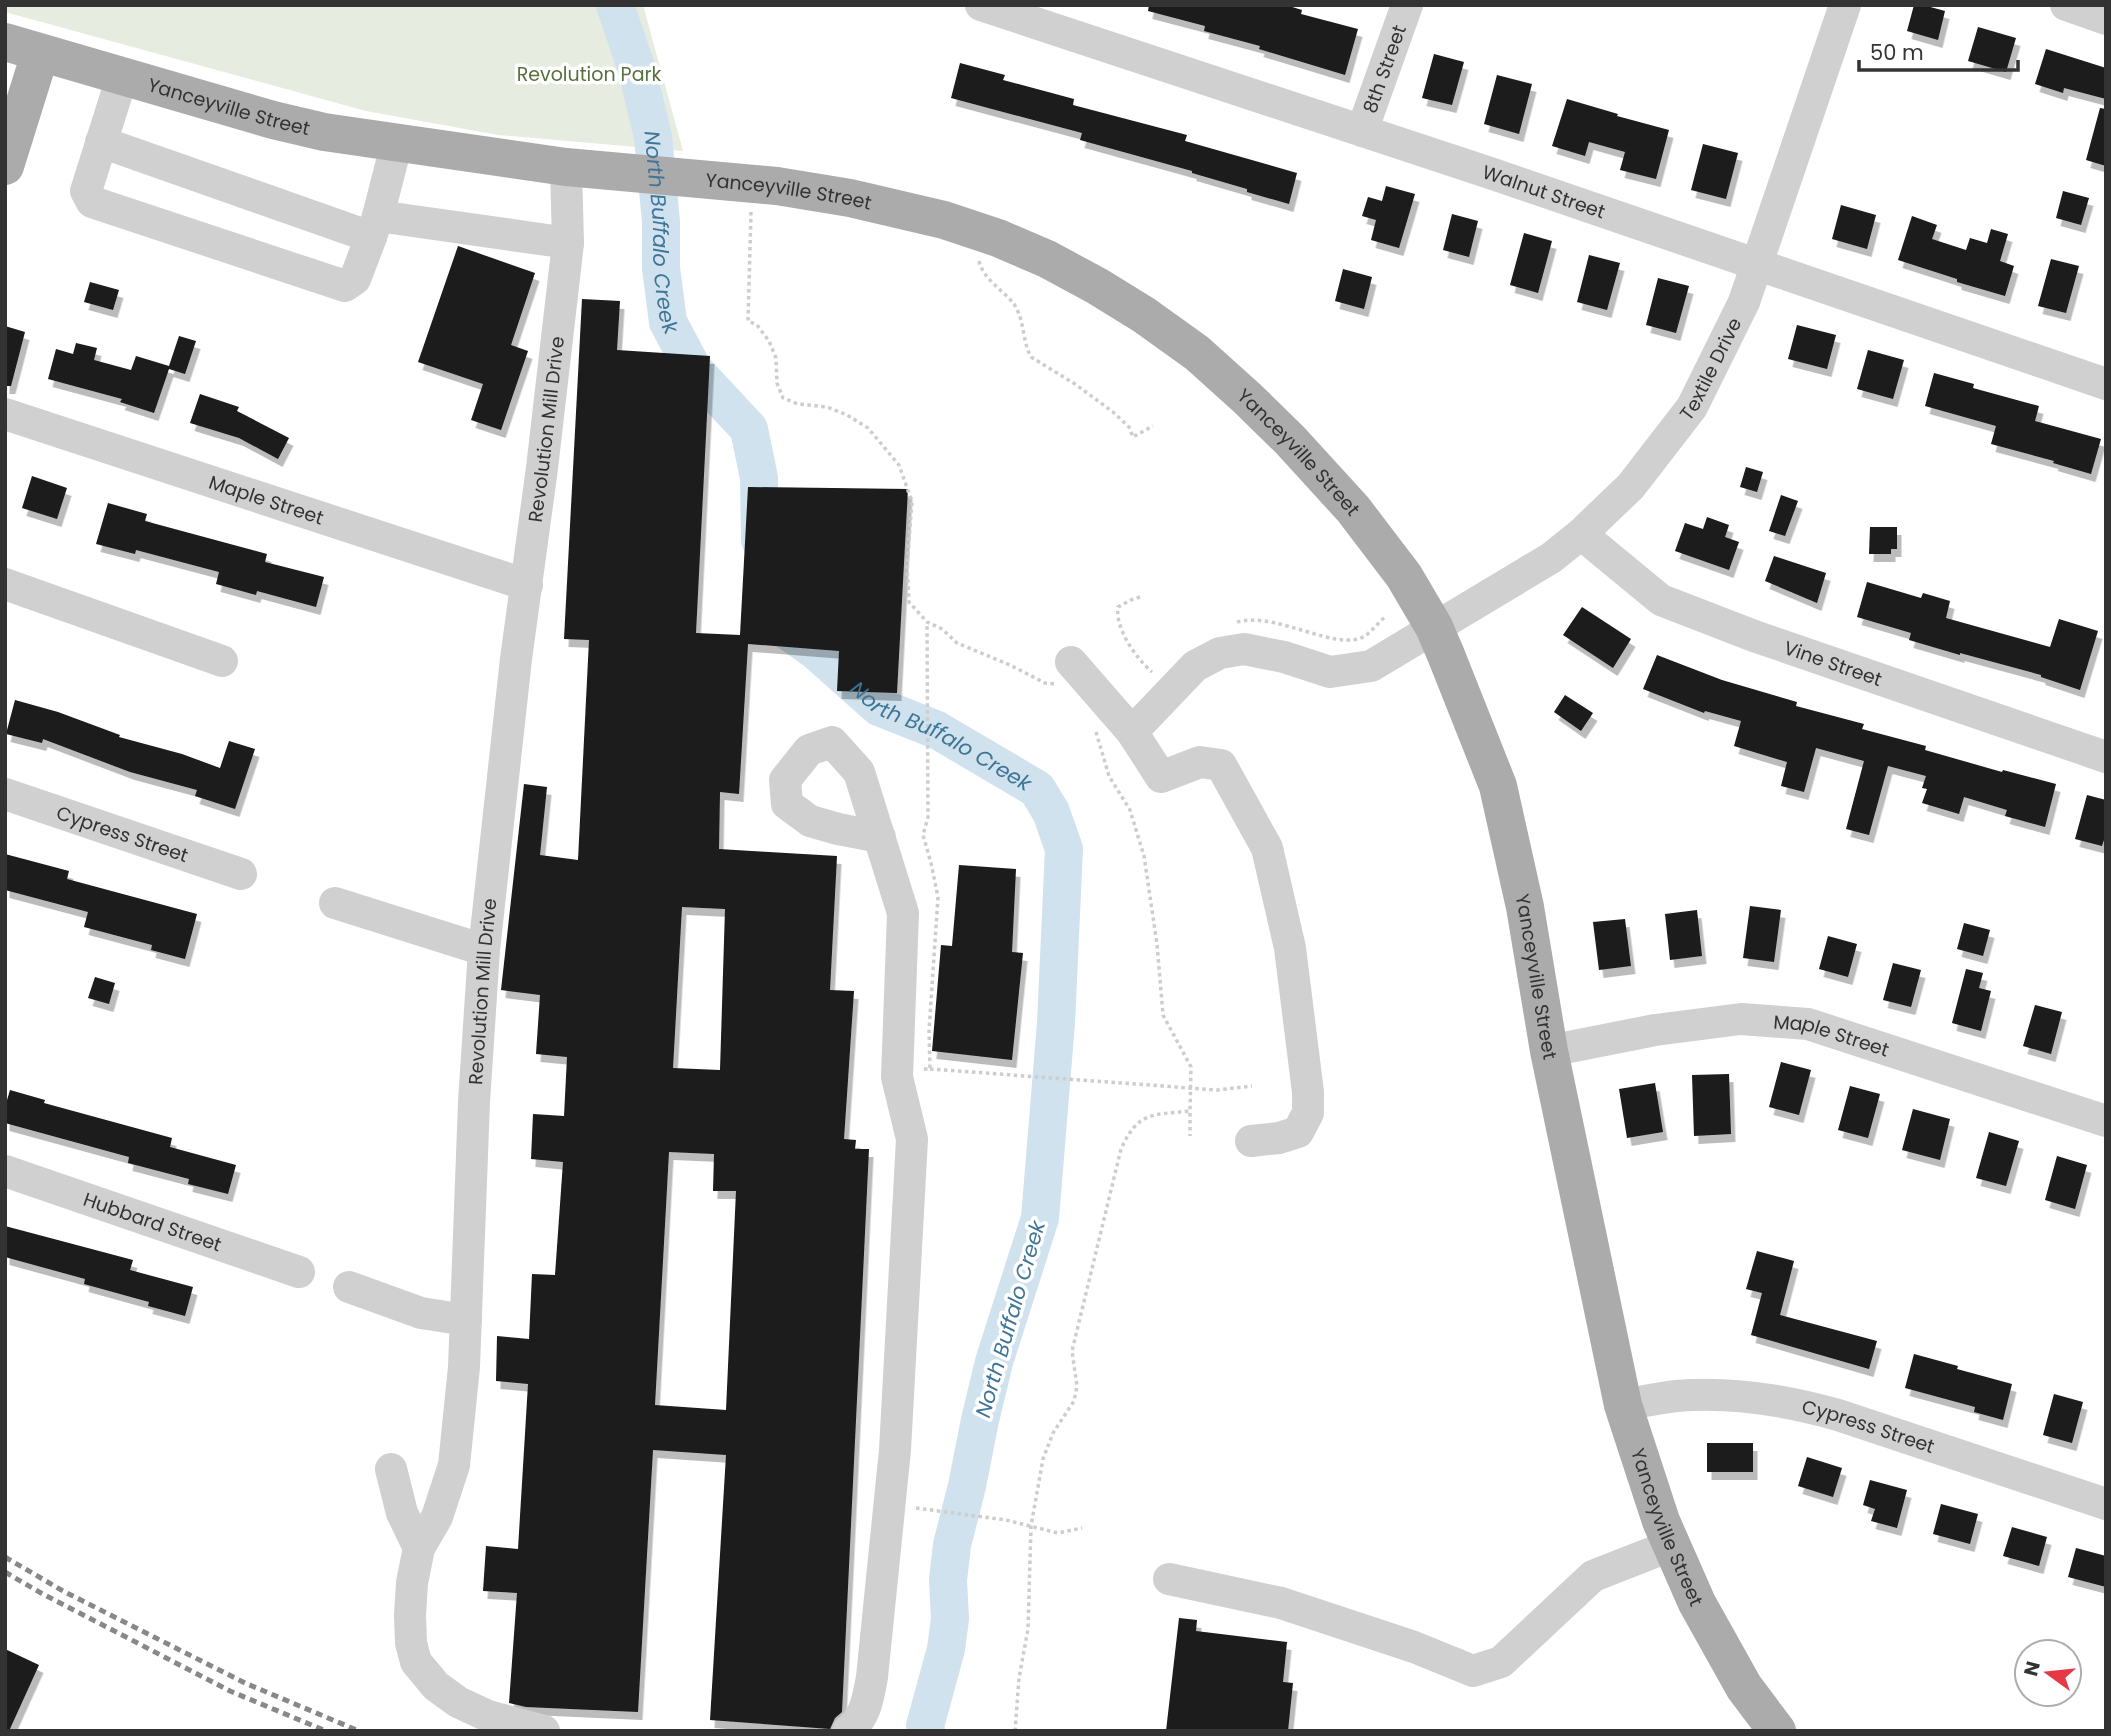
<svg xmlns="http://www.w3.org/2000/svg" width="2111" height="1736" viewBox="0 0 2111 1736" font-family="Poppins,sans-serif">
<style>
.green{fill:#e6ecdf}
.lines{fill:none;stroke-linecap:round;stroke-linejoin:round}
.river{stroke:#cfe2ee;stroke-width:38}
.building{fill:#1a1a1a;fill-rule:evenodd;filter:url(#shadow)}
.path{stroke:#cdcdcd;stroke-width:3.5;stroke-dasharray:3.5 3.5;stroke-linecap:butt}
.minor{stroke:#d0d0d0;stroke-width:32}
.major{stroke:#ababab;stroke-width:38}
.rail{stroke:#888;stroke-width:5;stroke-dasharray:7 5;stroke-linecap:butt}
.labels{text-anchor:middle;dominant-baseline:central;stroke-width:7;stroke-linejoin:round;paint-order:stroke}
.street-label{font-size:19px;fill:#333;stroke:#fff}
.park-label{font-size:19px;fill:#56703f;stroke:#fff}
.water-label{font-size:21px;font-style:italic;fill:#3f7597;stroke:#fff}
</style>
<defs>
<filter id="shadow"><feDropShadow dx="4.5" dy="8" stdDeviation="0" flood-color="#0004"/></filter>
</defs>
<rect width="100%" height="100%" fill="#fff"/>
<path class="green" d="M5,5h638l40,146 -185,-16 -132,-24 -361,-99z"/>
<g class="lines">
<g class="river">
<path id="s1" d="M615,5l22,65 16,67 8,85v46l7,54 25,47 56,60 10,49 1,62"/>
<path id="s2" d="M771,619l45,32 63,56 58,23 100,59 14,23 13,37 -8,174 -16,195 -46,144 -14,58 -13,66 -15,59 -4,35 2,39 -4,30 -21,77 1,5"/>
</g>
</g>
<path class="building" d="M1149,5h137l16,5 -1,4 57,15 -13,46 -86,-26 1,-3 -56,-15 1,-5 -57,-15z
M1914,5h9l22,6 -7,29 -31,-9z
M1978,27l38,11 -10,34 -38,-11z
M2046,49l60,19v31l-42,-11 -1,5 -28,-9z
M1434,54l30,8 -12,43 -30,-7z
M960,63l45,12 -2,5 71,19 -1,6 114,30 -2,6 112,32 -8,31 -42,-12v-3l-55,-16v-2l-112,-31 2,-7 -131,-35z
M1497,75l35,9 -13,50 -35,-10z
M1567,99l51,15 -1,2 52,14 -13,49 -36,-9 5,-18 -36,-10 -4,14 -33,-10z
M2100,108l6,1v57l-20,-6z
M1703,144l35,9 -12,46 -35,-9z
M1386,186l29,8 -16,54 -28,-8 5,-20 -14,-4 6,-19 14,4z
M2063,191l26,7 -8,27 -25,-7z
M1841,205l35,10 -9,34 -35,-10z
M1452,214l26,7 -9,36 -26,-7z
M1912,216l25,9 -5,14 34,11 4,-12 17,5 4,-14 17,5 -8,27 14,5 -9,30 -48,-14v-3l-59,-19z
M1524,233l28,8 -14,52 -28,-8z
M458,246l77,27 -24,72 17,6 -27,79 -30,-10 12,-36 -65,-22z
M1589,255l31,8 -13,47 -30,-8z
M2051,259l28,7 -13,47 -28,-7z
M1343,269l29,8 -8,32 -29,-8z
M1658,278l31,8 -13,47 -30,-8z
M90,282l29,8 -6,20 -29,-8z
M582,299l38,2 -3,49 93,6 -14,277 44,2 8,-148 160,2 -11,204 -60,-2 2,-40 -91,-7 -9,150 -19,-2 -1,57 118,7 -7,134 24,1 -10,148 12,1 -1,9h14l-27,563 -7,6 -5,11 -120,-9 16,-265 -73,-5 -15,262 -112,-5 -17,-4 8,-110 -34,-2 3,-45 32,3 10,-165 -32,-3 1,-45 32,3 3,-65 23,1 8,-113 -32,-3 2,-45 31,2 3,-59 -31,-3 4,-59 -39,-5 23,-206 23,3 -7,68 38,5 11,-220 -25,-1zM682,907l43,2 -5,161 -47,-2zM669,1152l45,2 -1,37h23l-10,219 -71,-5z
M1797,325l39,10 -9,34 -39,-10z
M5,326l20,6 -14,54h-6z
M179,336l17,5 -11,33 -16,-5 -15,44 -34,-11 2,-3 -74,-20 8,-30 17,5 3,-11 21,5 -3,12 37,10 5,-14 33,10z
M1868,350l36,10 -11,39 -36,-10z
M1934,373l40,11 -1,4 66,18 -4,15 66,18 -10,35 -38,-11 1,-2 -63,-17 5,-18 -71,-20z
M200,394l39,13 -2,4 52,27 -11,21 -39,-21 -49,-15z
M1746,467l17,5 -6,20 -17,-5z
M32,476l35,12 -10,31 -35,-11z
M1781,495l17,6 -13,35 -16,-5z
M108,503l39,11 -2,7 122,33 -2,8 59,15 -8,30 -59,-16 -1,4 -40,-11 3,-12 -83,-22 -1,4 -39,-10z
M1707,517l22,8 -4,12 14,5 -10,28 -54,-19 10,-28 18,6z
M1870,527h27v22h-6v5h-22z
M1774,556l52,17 -9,30 -52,-22z
M1867,582l54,16 2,-5 27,8 -4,17 104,29 9,-28 39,12 -18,59 -39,-13v-2l-81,-22v2l-51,-15 2,-7 -54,-16z
M1582,607l49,32 -18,29 -50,-33z
M1657,655l65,25 75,22 -1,4 68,18 -2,5 64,17 -1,4 77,22 1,-2 53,14 -11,43 -40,-11 2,-6 -43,-13 -5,17 -37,-11 5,-14 -5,-1 4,-12 -38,-10 -19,69 -23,-6 18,-68 -48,-13 -12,44 -23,-6 6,-24 -53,-16 7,-25 -36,-10 -1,2 -61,-24z
M1565,695l28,18 -12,18 -27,-19z
M15,700l43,12 62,23 -1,2 63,17 38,14 9,-27 26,8 -20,60 -40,-13 2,-6 -67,-18 -87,-33 -1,4 -36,-9z
M2087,795l19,5v34l-4,12 -27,-7z
M5,854l64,17 -2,8 130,35 -12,45 -34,-9 1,-5 -68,-18 4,-15 -83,-22z
M959,865l57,4 -4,83 11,1 -11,107 -80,-9 9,-106 11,1z
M1750,906l31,4 -7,52 -31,-4z
M1697,910l5,46 -32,4 -5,-46z
M1625,919l6,47 -32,4 -6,-48z
M1964,923l26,7 -7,26 -26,-7z
M1828,936l29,8 -9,33 -29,-8z
M1893,963l28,7 -10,37 -28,-7z
M1966,969l17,4 -4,15 12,3 -10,40 -29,-8z
M95,977l20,6 -6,21 -21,-6z
M2035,1005l27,7 -11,42 -28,-8z
M1781,1062l30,8 -12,45 -30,-8z
M1729,1074l2,60 -37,2 -2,-61z
M1655,1083l8,49 -36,6 -8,-49z
M1850,1086l30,8 -12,44 -30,-8z
M10,1090l35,10 -1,3 128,35 -2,9 66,18 -8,29 -40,-10 1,-5 -61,-16 1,-6 -124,-34v-16z
M1913,1109l37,10 -10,41 -38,-10z
M1989,1132l30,9 -13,45 -30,-8z
M2057,1156l30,9 -12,44 -30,-9z
M5,1226l128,34 -3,10 63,17 -8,29 -37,-10 1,-4 -65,-18 1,-5 -80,-22z
M1757,1251l37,10 -14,54 97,26 -8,28 -118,-34 11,-42 -16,-4z
M1914,1354l44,12 -1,3 55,15 -9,36 -29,-8 1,-5 -70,-19z
M2054,1394l29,8 -11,41 -29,-8z
M1707,1443h46v29h-46z
M1807,1457l35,11 -9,29 -35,-11z
M1870,1480l37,10 -10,38 -26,-7 4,-12 -12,-4z
M1941,1504l37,10 -8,30 -37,-10z
M2012,1527l35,10 -8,29 -36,-10z
M2076,1548l30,8v31l-38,-10z
M1179,1618l18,2 -1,11 91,11 -4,40 10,1 -5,48h-122z
M5,1649l34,16 -30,66h-4z"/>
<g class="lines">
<path class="path" d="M751,212l-3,109 9,4 12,16 7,17 1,25 6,15 15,6 29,3 20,8 21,13 31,37 13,37 -5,64 2,36 18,20 15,7 15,14 53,22 35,18 11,1
M979,261c4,18 24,29 35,43 11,17 8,37 17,53l44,27 38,28 16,15 4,10 20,-11
M1140,597l-9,3 -13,7c-3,22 18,51 34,65
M1237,622c40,-11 100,31 128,14 7,-5 13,-13 20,-19
M1096,732l13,44 21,34 14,46 13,88 6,71 28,52 -1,44
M924,1069h6l-1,-38 9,-134 -7,-34 -8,-28 5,-18 -1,-194
M930,1069l287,21 35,-4
M916,1508l90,12 52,13 24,-5
M1015,1731l4,-53 9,-49 3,-103 12,-67 10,-26 21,-32 3,-15 -5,-35 49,-202c17,-38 32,-34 69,-38v25"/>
<g class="minor">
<path id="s3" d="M981,5l512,169 613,210"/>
<path d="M2066,5l40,14"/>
<path d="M122,77l-36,114 6,11 253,84 10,-7 16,-42 7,-21 19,-74"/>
<path id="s4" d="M1362,131l45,-126"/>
<path d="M101,142l270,95"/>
<path d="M378,216l190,27"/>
<path id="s5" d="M5,414l522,171"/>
<path id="s6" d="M1581,534l80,66 93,36 352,121"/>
<path d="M5,584l217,77"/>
<path d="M1071,662l61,70"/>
<path id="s7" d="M5,794l236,80"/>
<path d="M335,903l149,47"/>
<path id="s8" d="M1549,1051l106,-21 86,-11 67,5 298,97"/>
<path id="s9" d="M1251,1141l28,-3 19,-6 10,-19v-21l-18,-144 -23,-100 -46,-83 -21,-3 -39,15 -29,-45 63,-66 25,-13 24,-4 40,8 46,15 41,-6 180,-108 30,-24 50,-48 61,-79 52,-105 101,-297"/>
<path id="s10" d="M5,1171l294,101"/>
<path d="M349,1287l72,26 45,7"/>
<path id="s11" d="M1623,1405c17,-3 36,-7 53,-9 55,-5 109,4 162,19l268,89"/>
<path d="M391,1469l11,44 17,35"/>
<path d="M1169,1579l112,24 133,44 59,24 28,-9 92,-86 79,-31"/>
<path id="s12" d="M544,1731l-56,-15 -30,-14 -22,-16 -20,-24 -5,-19 -1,-28 2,-32 7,-35 18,-31 17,-52 10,-98 10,-265 10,-152 32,-291 26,-191 26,-225 -2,-76"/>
<path d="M848,1731c18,-14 20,-33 24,-54l23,-227 17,-311 -15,-62 6,-164 -44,-141 -27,-30 -23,8 -24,30 2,24 23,17 28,8 42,8"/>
</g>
<g class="major">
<path id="s13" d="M5,42l268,78 51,12 242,35 211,19 73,12 94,22 54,18 49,21 50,27 47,29 53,38 50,45 43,42 63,69 51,67 30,51 12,28 52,131 27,121 24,144 74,354 38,116 36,82 47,84 33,44"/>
<path d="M5,166l35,-112"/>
</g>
<path class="rail" d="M5,1557l58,34 182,92 114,48
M5,1572l36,21 189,98 96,40"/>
</g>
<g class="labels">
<g class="street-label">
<text stroke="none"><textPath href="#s4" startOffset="66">8th Street</textPath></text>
<text stroke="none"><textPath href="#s13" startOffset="233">Yanceyville Street</textPath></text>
<text stroke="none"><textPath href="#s13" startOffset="800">Yanceyville Street</textPath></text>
<text stroke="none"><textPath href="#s3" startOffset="593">Walnut Street</textPath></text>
<text stroke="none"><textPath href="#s9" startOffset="1284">Textile Drive</textPath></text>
<text stroke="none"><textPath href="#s12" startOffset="1396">Revolution Mill Drive</textPath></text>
<text stroke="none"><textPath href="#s13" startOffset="1388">Yanceyville Street</textPath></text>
<text stroke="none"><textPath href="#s5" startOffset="275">Maple Street</textPath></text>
<text stroke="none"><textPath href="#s6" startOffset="287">Vine Street</textPath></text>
<text stroke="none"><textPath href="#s7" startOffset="124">Cypress Street</textPath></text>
<text stroke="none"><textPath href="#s13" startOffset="1976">Yanceyville Street</textPath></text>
<text stroke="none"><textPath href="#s12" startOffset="830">Revolution Mill Drive</textPath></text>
<text stroke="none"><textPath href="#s8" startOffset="287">Maple Street</textPath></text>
<text stroke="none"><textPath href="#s10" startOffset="156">Hubbard Street</textPath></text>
<text stroke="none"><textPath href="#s11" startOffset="250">Cypress Street</textPath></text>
<text stroke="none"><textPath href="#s13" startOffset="2543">Yanceyville Street</textPath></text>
</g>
<g class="park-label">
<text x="589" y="74">Revolution Park</text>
</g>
<g class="water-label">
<text stroke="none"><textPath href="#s1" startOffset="233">North Buffalo Creek</textPath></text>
<text stroke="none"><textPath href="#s2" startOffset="208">North Buffalo Creek</textPath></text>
<text transform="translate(1010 1319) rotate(-74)">North Buffalo Creek</text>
</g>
</g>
<rect width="2111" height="1736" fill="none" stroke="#333333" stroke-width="14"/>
<g transform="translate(2048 1673) rotate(285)"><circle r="33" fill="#ffffff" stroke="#adadad" stroke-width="2"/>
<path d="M0-5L12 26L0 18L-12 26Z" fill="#e63946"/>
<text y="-10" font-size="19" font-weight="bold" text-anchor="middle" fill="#333333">N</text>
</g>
<path d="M1859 60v10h159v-10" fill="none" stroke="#333333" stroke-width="3.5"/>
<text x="1870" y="60" font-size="21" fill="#333333" stroke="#ffffff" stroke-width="5" paint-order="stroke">50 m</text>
</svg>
